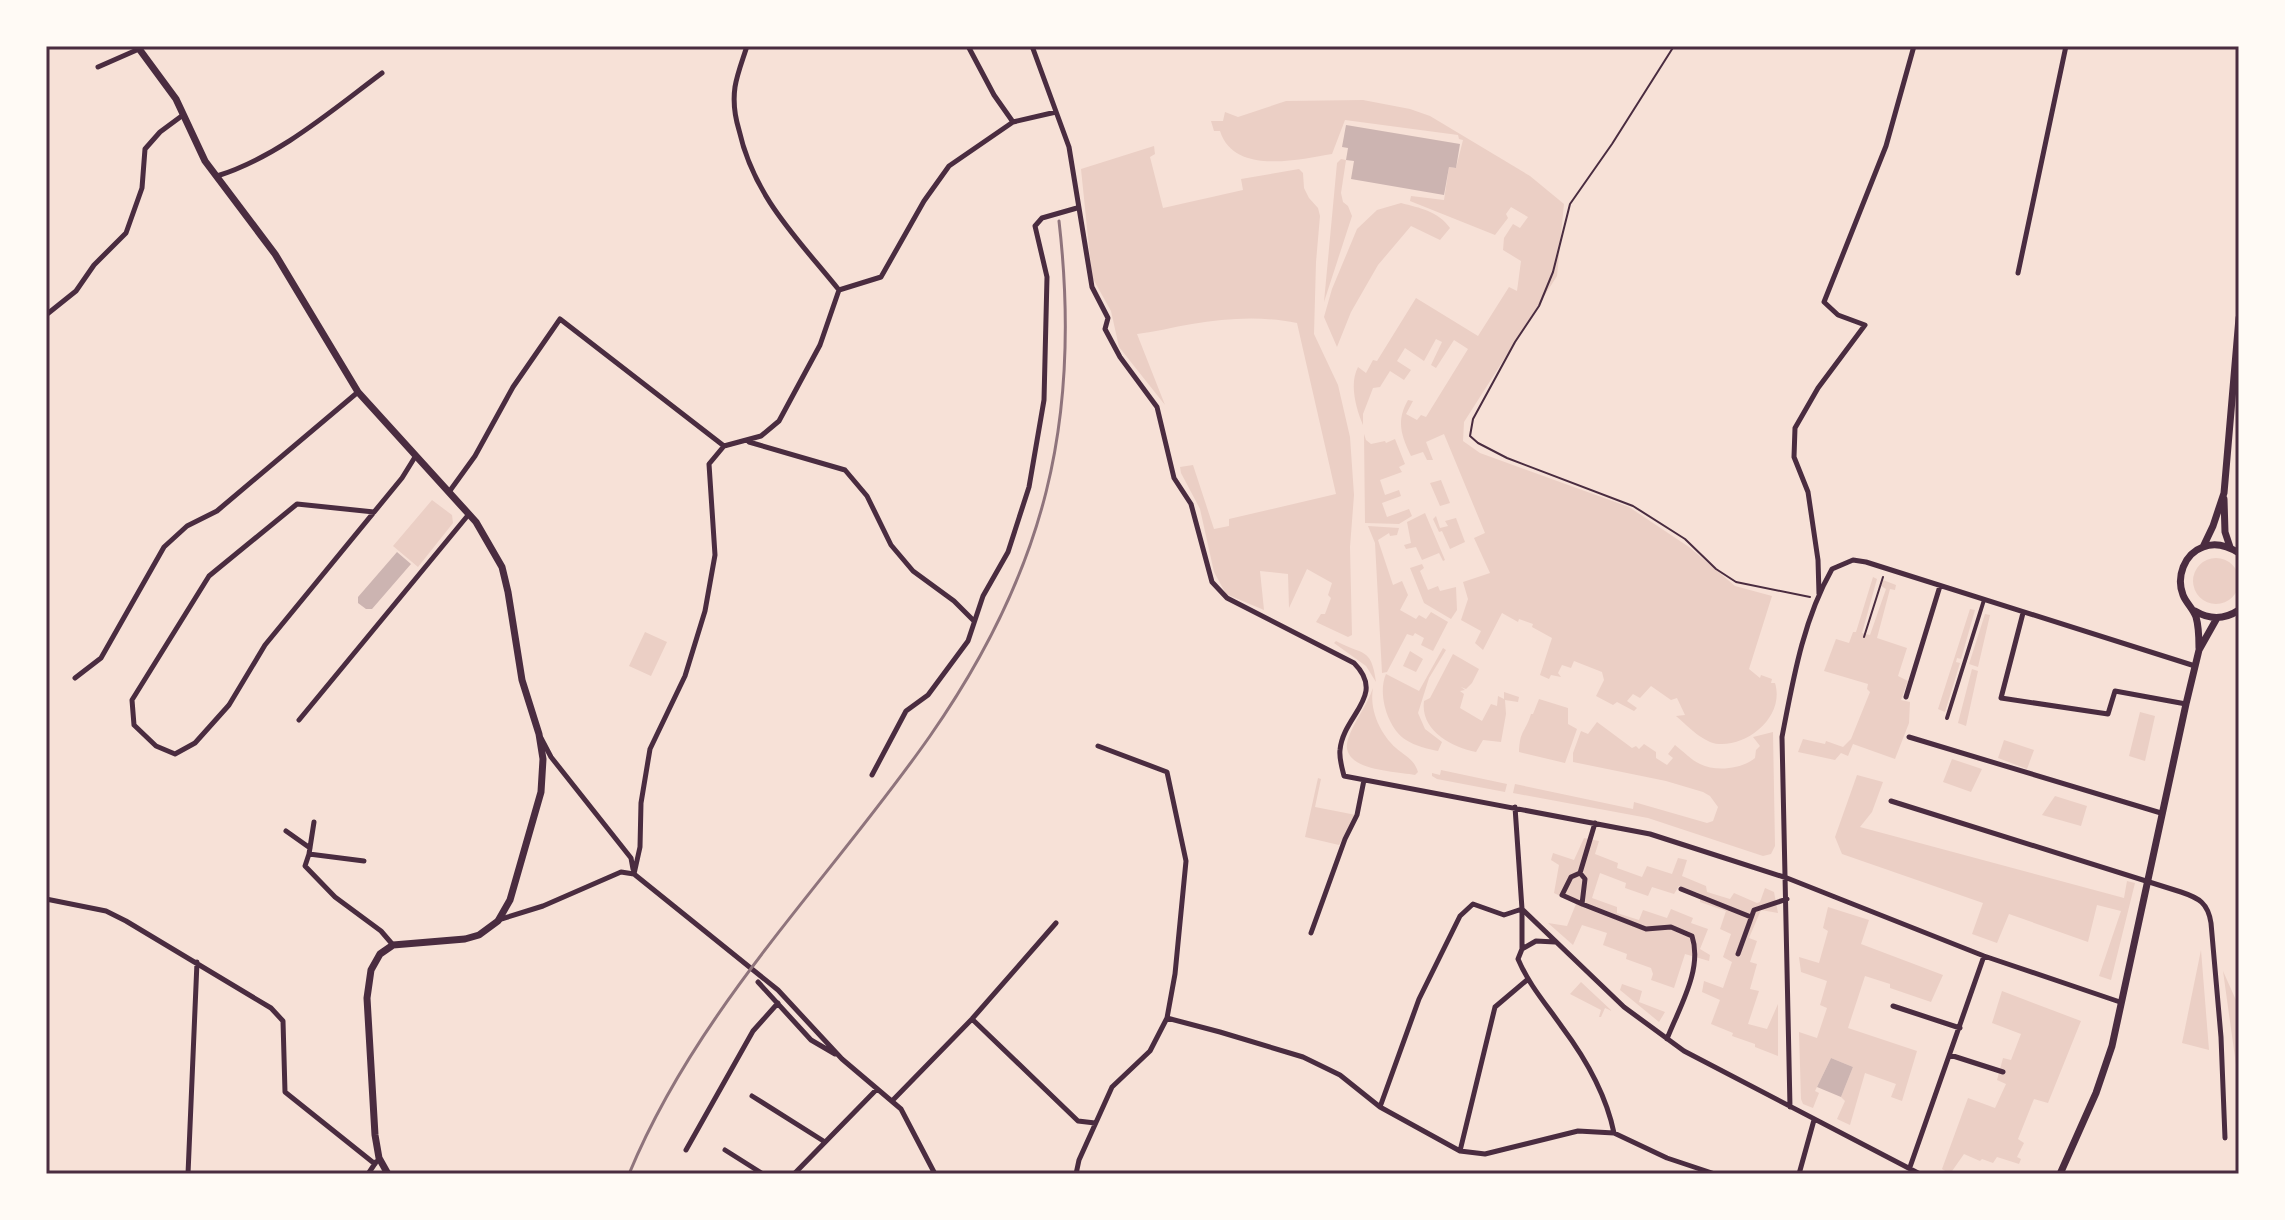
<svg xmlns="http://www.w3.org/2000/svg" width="2285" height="1220" viewBox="0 0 2285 1220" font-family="Manrope,sans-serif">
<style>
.green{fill:#ebcfc5}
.building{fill:#ccb4b1}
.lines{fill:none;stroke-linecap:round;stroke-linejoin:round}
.path{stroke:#4a2c40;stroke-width:2}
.pedestrian{stroke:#4a2c40;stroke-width:4}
.minor{stroke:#4a2c40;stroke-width:5}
.tertiary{stroke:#4a2c40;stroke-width:7}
.rail{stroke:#8f747c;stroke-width:3}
.neatline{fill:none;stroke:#4a2c40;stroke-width:3}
</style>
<rect width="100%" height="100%" fill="#f7e1d7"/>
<path class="green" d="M1363,100l47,9 20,7 100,60 34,28 -7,72 -93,146 -1,19 17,12 149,54 60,40 46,39 37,10 -23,73 11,9 1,-3 11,4 -1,4h4c10,33 -26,63 -56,61 -16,-1 -31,-18 -43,-28l9,-1 -8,-17 -6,2 -20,-14 -11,12 -7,-4 -6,7 10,7 -3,3 -17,-9 -4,3 -17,-9 8,-16 -2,-8 -28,-11 -3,7 -9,-3 -4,8 3,4 -10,-2 -2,4 -9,-4 12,-37 -20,-11 1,-3 -14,-5 -1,3 -16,-9 -19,37 -8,-7 6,-12 -20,-11 7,-21 -5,-17 27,-9 -16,-35 11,-5 -41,-99 -18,8 7,18h-6l-4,-8 -12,4c-10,-21 -15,-35 -3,-56l5,1 -7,13 11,6 4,-5 5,2 42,-68 -14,-9 -18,28 -5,-3 11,-23 -6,-3 -12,22 -19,-13 -8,13 14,9 -7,10 -14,-9 -10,16 -7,1 -10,26v11c-7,-17 -14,-41 -5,-58l8,6 7,-13 4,1 39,-63 62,38 31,-49 8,4 4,-30 -18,-11 1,-12 9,-14 7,4 8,-11 -17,-10 -5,7 2,4 -13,17 -85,-34 1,-5 33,4 5,-33 7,1 7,-28 -4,-1 -1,-4 -113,-15 -13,34c-35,6 -98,21 -112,-23h-6l-3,-10h12l2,-9 13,5 48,-16z
M1154,146l1,8 -5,3 13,51 80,-18 -2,-11 58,-10 4,4 1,15 5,10 9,10 2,8 -4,46 -2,72 24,51 12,52 4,58 -4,52 2,88 -4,2 -32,-15 5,-8h4l6,-16 -3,-3 4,-12 -25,-14 -18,39 -1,-34 -28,-3 4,39 -38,-16 -12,-22 -14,-63 -19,-36 -1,-6 13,-2 21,64 15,-3v-7l107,-25 -39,-171c-34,-7 -70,-5 -105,1 -19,3 -37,8 -55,10l28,71 -46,-58 -8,-36 -19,-34 -11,-108z
M1341,159l5,1 -5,33 2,9 5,4 4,10 -28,86 13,-139z
M1401,203c19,5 37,8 49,25l-10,12 -29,-14 -33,39 -27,47 -14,35 -13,-30 8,-28 25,-60 20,-19z
M1364,434l2,6 5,4 14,-3 1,2 9,-4 10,25 -6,3 3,5 -22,8 5,15 14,-5 2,6 -19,7 5,14 22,-8 3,7 -13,8 -34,-1z
M1441,480l9,23 -10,3 -10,-23z
M432,500l20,15 1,8 -35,44 -25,-21z
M1425,513l20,47 -2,1 -4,-8 -17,7 -6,-13 -10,2 -2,-4 7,-2 -4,-21z
M1436,516l4,12 8,-2 -3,-5 11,-3 9,24 -15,7 -8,-18 -3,1 -6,-13z
M1368,526l31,2 -2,7 -7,1 -1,-3 -11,7 15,45 9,-4 6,14 -8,15 16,9 3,-4 7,4 5,-7 17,10 -15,29 -12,-6 3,-7 -9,-5 -2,3 -6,-2 -20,38 -5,1 -7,-130z
M2193 581a23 23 0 1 1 46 0a23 23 0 1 1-46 0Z
M1422,564l2,4 -4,3 8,19 10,-4 2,5 16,-4 1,23 -6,9 -27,-16 -14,-35z
M1873,577l4,2 -15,54 8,2 16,-46 -5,-3 2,-6 13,5 -1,5 -5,-1 -13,49 30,10 -9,28 10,5 -7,19 9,2 -1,21 -14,36 -42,-15 -5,12 -7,-3 -6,7 -37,-8 5,-13 22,5 1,-3 17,6 8,-8 19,-47 -3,-3 1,-5 -44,-13 12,-32 13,4 4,-11h3z
M1970,609l5,1 -14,49 -4,-1 -1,4 4,1 -15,49 -7,-3z
M1985,614l5,1 -12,52 -9,-3z
M645,632l22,10 -16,34 -22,-10z
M1336,641c27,15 35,5 40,41l-10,-16 -32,-23z
M1443,648l3,2 -17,28 -11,35 7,16 17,13 -4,9c-10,-2 -23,-5 -32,-11 -18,-11 -29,-46 -20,-66l33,17z
M1410,651l13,8 -7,13 -13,-6z
M1453,654l26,15 -7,14 -6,6 -5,-2 4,3 -5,1 4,3 -4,14 22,13 9,-17 6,2 1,-10 6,3v-7l15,5 -1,5 -13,-2 1,14 -5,28 -18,-2 -7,12c-25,-5 -56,-22 -52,-51l6,-3z
M1972,669l6,2 -12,55 -8,-3z
M1373,688c-4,21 7,46 23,60 9,8 18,11 22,24l-3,3c-20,-4 -77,-4 -67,-36 6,-18 19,-33 25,-51z
M1539,699l29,9v16l9,5 -12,34 -46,-11c1,-23 6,-19 12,-38h2z
M2140,712l15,4 -10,45 -16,-5z
M1597,722l35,26 4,-2 3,3 5,-5 12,8v6l11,7 6,-7 -5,-4 7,-9c8,6 16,15 25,19 16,8 42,5 55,-6l1,-8 4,-4 -7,-9 20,-5 2,114 -4,8 -8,2 -115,-38 -135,-25 2,-9 118,25 1,-7 73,21 6,-2 5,-14 -8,-11 -7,-4 -37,-11 -93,-19v-9l8,-22 7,3z
M2004,740l30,10 -7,19 -29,-11z
M1952,759l30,10 -11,23 -28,-10z
M1441,770l66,14 -2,8 -68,-13 -5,-3v-3l8,2z
M1857,775l26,7 -11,30 -12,15 264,71 3,-17 8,2 -24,97 -12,-4 22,-65 -24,-6 -9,37 -79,-28 -12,29 -25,-9 11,-31 -141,-49 -7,-17z
M1318,778l3,1 -6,28 41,8 -17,30 -34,-8z
M2055,796l32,10 -6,20 -39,-11z
M1584,838l15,3 -4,13 23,9 -1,5 25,9 5,-11 25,8 6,-16 9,2 -5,16 24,10 1,6 23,7 4,-6 23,10 3,-1 5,-14 9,4 4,21 -17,-3 -12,28 8,3 -7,21 7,2 -7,25 9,2 -11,33 19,5 11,-25v52l-23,-9v-3l-23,-8 1,-3 -22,-9 9,-24 -18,-8 2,-11 19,7 9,-26 -9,-5 8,-23 -11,-5 6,-18 -26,-9 1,-8 -22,-8 -5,8 -22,-7 -4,9 -23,-8 1,-5 -26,-10 -8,25 25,9v6l22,7 4,-10 24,8 4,-9 22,9 -2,5 17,6 -8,20 10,6 -1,6 -24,-7 -11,34 -23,-8 2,-6 -2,-6 -25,-9 1,-5 -24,-9 4,-12 -25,-8 -9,20 -25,-22 19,3 9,-22 -22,-11 5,-28 -8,-5 2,-7 21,7z
M1828,907l41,13 -8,24 82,31 -12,27 -41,-14v-4l-25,-8 -17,52 69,23 -15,50 -11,-4 5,-13 -31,-11 -15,52 -13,-6 8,-18 -4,-4 12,-30 -22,-9 -16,33 4,2 -6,15 -10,-4 -2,-5 -2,-67 18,6 10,-30 -7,-3 7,-24 -26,-9 -2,-15 20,6 9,-32 -5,-3z
M2201,950l8,100 -27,-7z
M2223,971l16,36v72h-1z
M1581,982l31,29 -7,-3 -4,9h-2l2,-7 -31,-16z
M1622,984l20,7 -3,11 26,10 -6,10 -39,-32z
M2002,991l79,30 -33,82 -14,-4 -16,40 6,4 -7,14 4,2 -2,5 -22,-7 -4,6 -11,-4 -2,2 -16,-7 -14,20 -8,-5 26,-71 27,10 11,-24 -9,-4 6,-22 8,2 10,-26 -29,-11z"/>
<path class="building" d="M1346,125l114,19 -4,24 -7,-1 -5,28 -93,-16 3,-18 -8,-1 2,-12 -6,-1z
M397,552l14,12 -39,45h-6l-8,-6v-6z
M1831,1058l22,9 -12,30 -24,-10z"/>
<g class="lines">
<path class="path" d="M1674,46l-62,98 -42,60 -17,68 -14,34 -24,36 -42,77 -3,17 8,7 29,15 126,48 52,33 31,30 20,13 74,15
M1864,637l19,-60"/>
<path class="pedestrian" d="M1947,718l37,-118"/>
<path class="minor" d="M747,46c-4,13 -10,28 -12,41 -2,14 0,30 4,43 15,67 58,108 100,160
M968,46l26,49 19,27
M1032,46l37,101 23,140 16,31 -3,11 15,28 37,50 17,71 17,26 21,78 15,16 127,65c33,33 -11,52 -14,87 -1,8 2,18 4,26l306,58 137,44 197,78 136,46
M98,67l41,-18
M217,176c61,-19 114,-65 165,-103
M2018,273l48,-227
M839,290l42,-13 43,-76 25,-35 64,-44 43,-10
M46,315l30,-24 18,-26 32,-32 16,-45 3,-39 15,-17 23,-17
M749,442l96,28 22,26 24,49 22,26 41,30 20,20
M449,492l26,-36 38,-69 47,-68 164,127
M374,512l-77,-8 -88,72 -77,124 2,25 22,21 19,8 20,-11 34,-38 36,-60 137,-167 13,-21
M1819,594l-1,-34 -10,-68 -14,-35 1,-29 23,-40 47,-63 -27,-10 -14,-13 62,-156 28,-100
M2023,613l-22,85 107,16 7,-23 71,13
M75,678l26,-20 63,-111 23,-21 30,-15 141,-119
M1906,697l34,-111
M299,720l170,-206
M1909,737l252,76
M541,738l10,19 80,101 2,11
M872,775l34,-64 22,-16 40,-54 15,-45 25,-44 21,-65 15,-87 3,-123 -12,-51 7,-8 35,-10
M1891,801l290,91c18,6 27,11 30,31l10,114 4,101
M1515,807l7,102v40l-4,10c11,26 28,45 44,68 24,32 44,67 52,106
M286,831l24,17
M309,854l5,-32
M364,861l-55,-7 -4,12 30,31 46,34 12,14
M1580,873l5,6 -3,25 -20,-9 9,-18 9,-4 15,-50
M634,874l6,-27 1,-44 9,-54 35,-73 20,-65 10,-56 -6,-91 15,-18 37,-10 18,-15 41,-76 19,-55
M1681,889l70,28
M46,899l60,12 20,10 145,87 12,13 2,71 90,72
M1582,904l64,25 25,-2 21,9c11,33 -13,72 -25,103
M1522,909l102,98 60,44 236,123
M498,920l45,-14 78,-34 13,2 144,116 64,69 59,50 34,65
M1311,933l34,-94 12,-24 7,-35
M1522,949l14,-8 19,1
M1738,954l16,-44 33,-11
M758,982l53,58 24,14
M1893,1006l67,22
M1167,1018l53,14 83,25 37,18 40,32 80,44 25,3 93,-23 36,2 53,25 48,16
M972,1019l106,102 17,2
M1950,1055l53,17
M752,1096l73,46
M892,1101l80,-82 84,-96
M1380,1107l39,-108 41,-83 13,-12 31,11 18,-6
M1790,1107l-8,-370c11,-57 21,-117 50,-168l21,-9 13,2 329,104
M686,1150l67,-119 25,-28
M725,1150l38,24
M1460,1151l35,-144 32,-27
M1910,1167l74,-211
M188,1174l9,-212
M368,1174l8,-12
M794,1174l83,-85
M1076,1174l3,-14 33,-73 38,-36 17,-33 8,-44 11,-113 -19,-89 -69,-26
M1799,1174l15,-54"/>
<path class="tertiary" d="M137,46l39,53 29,62 70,93 83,138 118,130 26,45 6,25 14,88 17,54 4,25 -2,33 -31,108 -12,21 -19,14 -14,4 -72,6 -13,9 -9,16 -4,28 8,137 4,23 9,16
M2224,499l1,33 5,15
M2203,547l10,-21 11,-33 15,-175
M2195,611c15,9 29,9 44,-1
M2199,648c0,-11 0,-21 -3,-31 -3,-9 -10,-14 -13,-22 -7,-18 1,-41 20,-48 12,-5 25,-1 36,6
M2060,1174l36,-81 16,-47 74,-342 13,-54 18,-32"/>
<path class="rail" d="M629,1174c69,-167 199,-292 301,-438 115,-165 152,-316 129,-515"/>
</g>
<rect width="2285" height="1220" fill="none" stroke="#fffaf5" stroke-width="96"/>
<rect x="48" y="48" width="2189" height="1124" class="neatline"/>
</svg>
